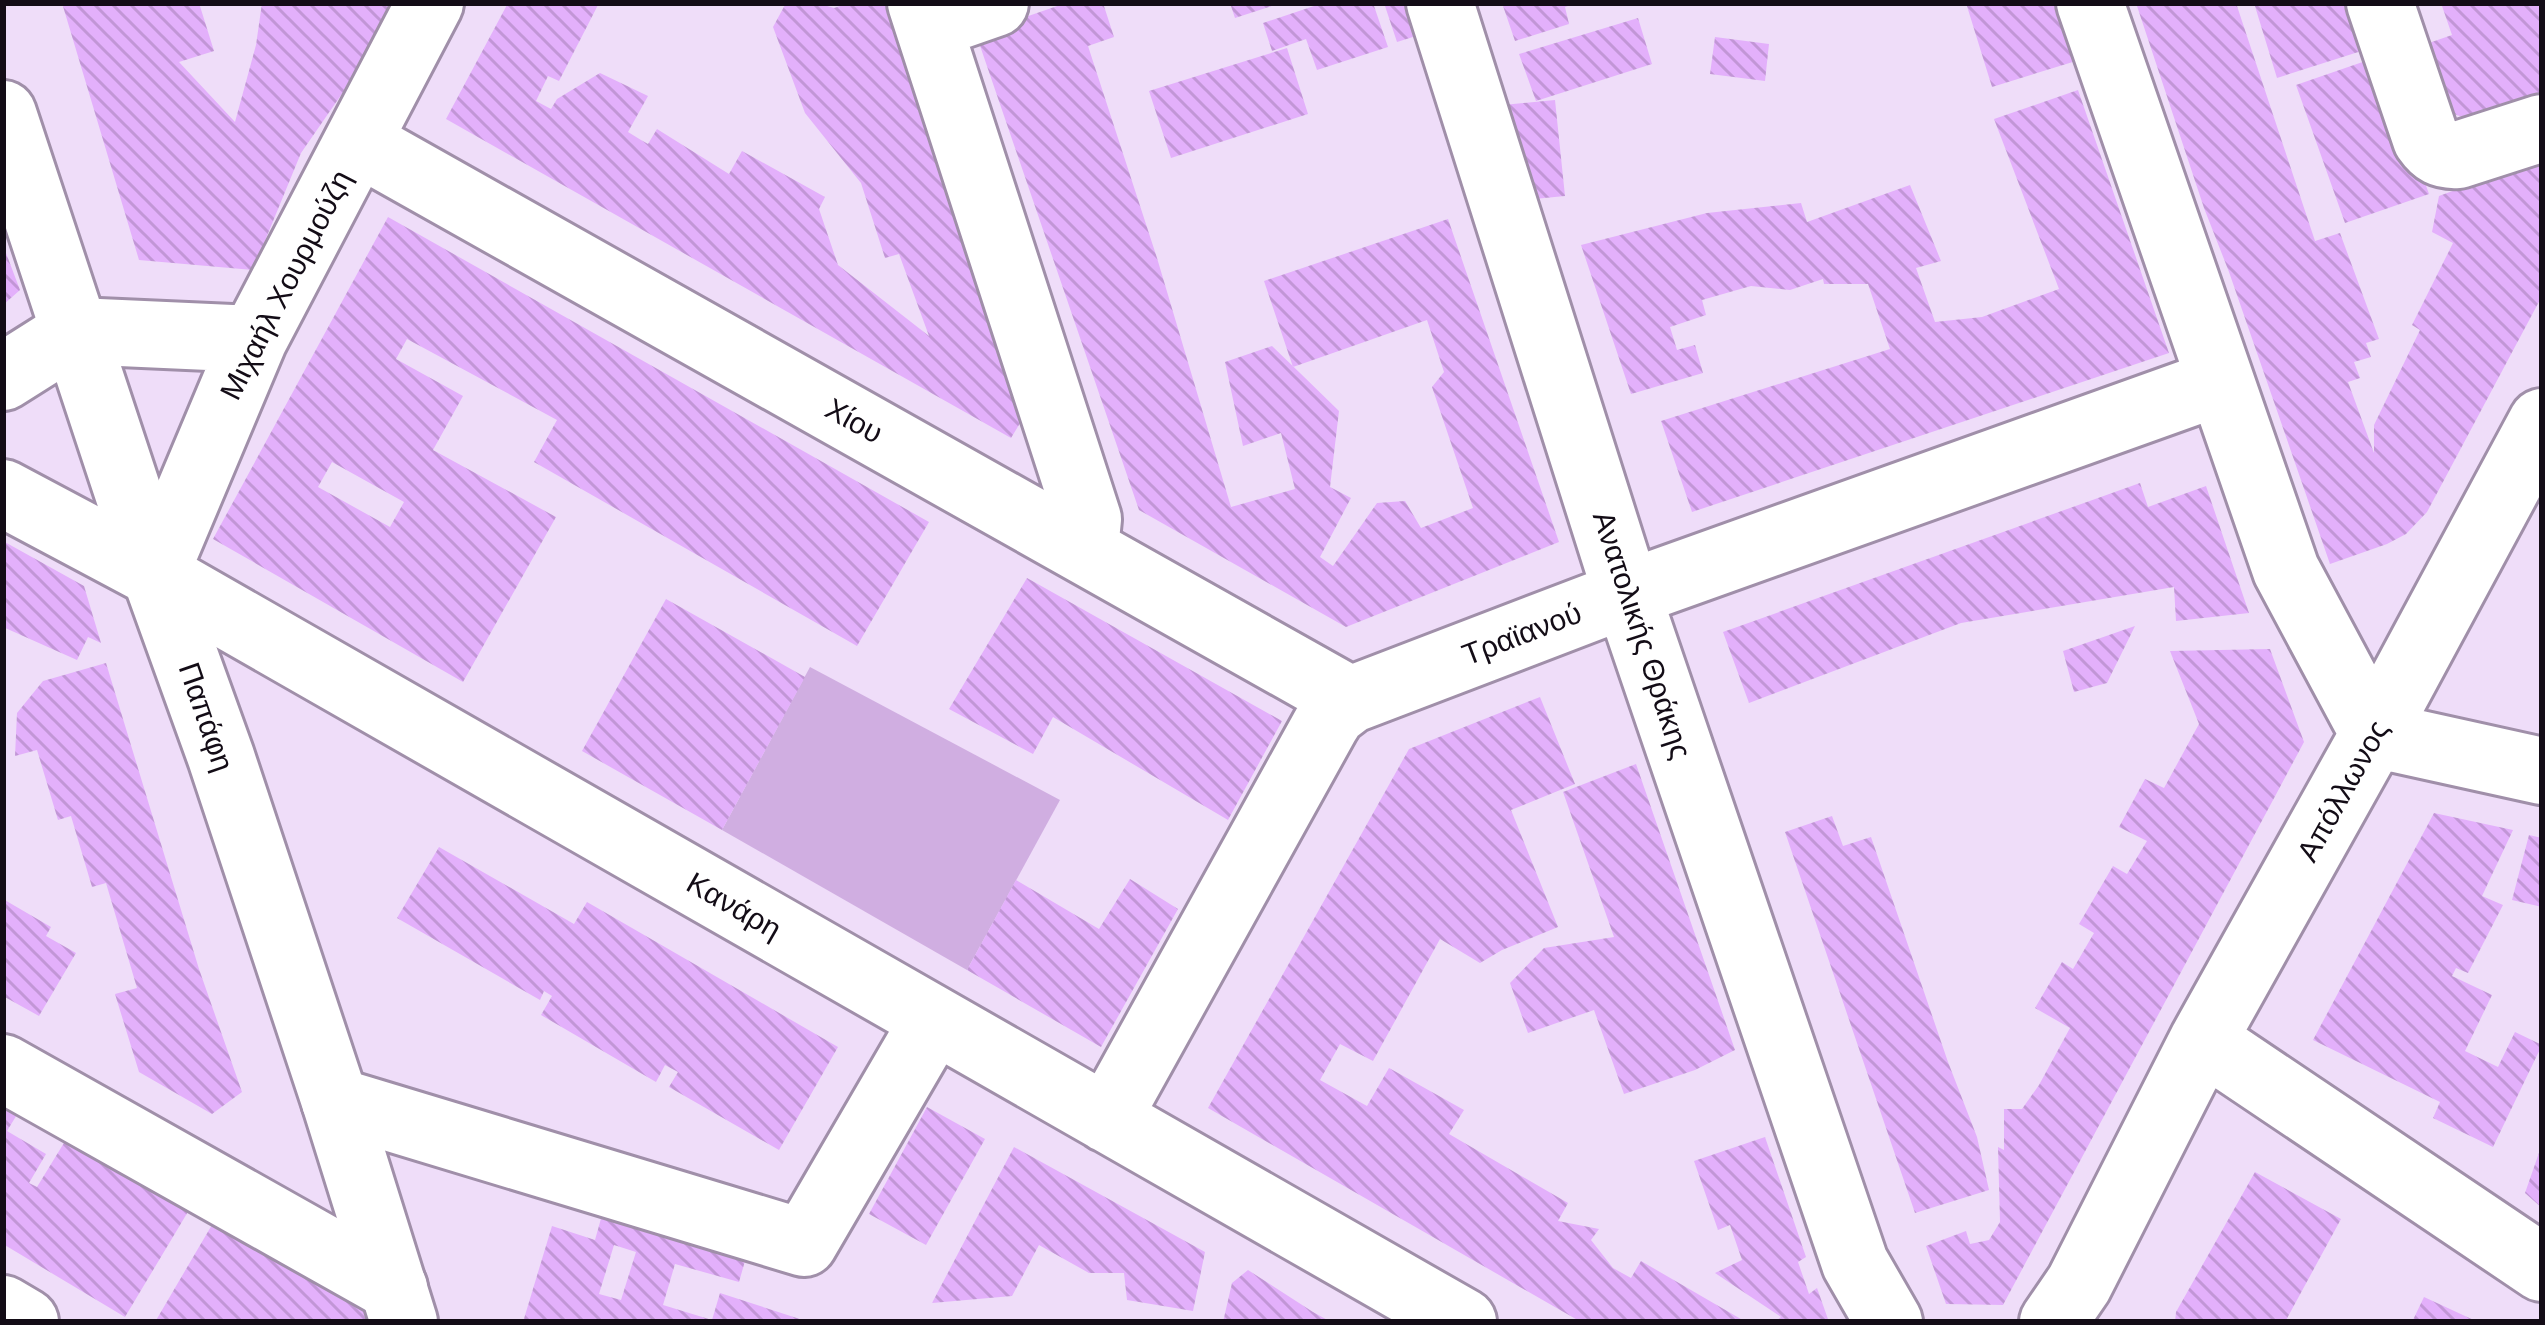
<svg xmlns="http://www.w3.org/2000/svg" width="2545" height="1325" viewBox="0 0 2545 1325" font-family="Rubik,sans-serif">
<style>
.garden{fill:#d0aee1}
.building{fill:url(#building-back-hatch);fill-rule:evenodd}
.lines{fill:none;stroke-linecap:round;stroke-linejoin:round}
.minor-casing{stroke:#a08fa9;stroke-width:72}
.major-casing{stroke:#a08fa9;stroke-width:72}
.minor{stroke:#fff;stroke-width:66}
.major{stroke:#fff;stroke-width:66}
.labels{text-anchor:middle;dominant-baseline:central;stroke-width:10;stroke-linejoin:round;paint-order:stroke}
.street-label{font-size:30px;fill:#130c16;stroke:#fff}
</style>
<defs>
<pattern id="building-back-hatch" width="6" height="6" patternUnits="userSpaceOnUse" patternTransform="scale(3)"><rect width="6" height="6" fill="#e3b0fb"/><path d="M-1 5l2 2M0 0l6 6M5-1l2 2" fill="none" stroke="#c296d6"/></pattern>
</defs>
<rect width="100%" height="100%" fill="#efddf9"/>
<path class="garden" d="M810,667l250,133 -93,170 -245,-140z"/>
<path class="building" d="M62,3h137l15,48 -35,11 56,60 21,-77 6,-42h133l-47,82 -47,68 -48,117 -114,-10z
M508,3h91l-40,78 -11,-5 -12,25 15,8 6,-10 43,-26 48,23 -20,36 13,8 7,4 9,-15 72,45 13,-23 83,46 -6,12 19,56 91,71 -30,-82 -14,4 -24,-75 -56,-70 -32,-86 13,-24h31l17,5 16,-5h49l131,404 -19,31 -565,-319z
M1066,3h37l11,34 -26,9 69,212 74,249 64,-18 -14,-56 -38,13 -18,-84 47,-16 28,27 39,38 -9,76 21,11 -31,59 13,9 44,-63 28,-2 16,27 52,-20 -41,-121 12,-15 -17,-52 -134,47 -29,-86 184,-62 111,323 -213,85 -207,-117 -163,-476z
M1230,3h48v1l-43,14z
M1323,3h50l15,44 -71,23 -11,-31 -34,12 -9,-28z
M1384,3h42l9,27 -38,12z
M1502,3h72v1l-9,3 4,17 -54,17z
M1966,3h91l19,58 -84,26z
M2136,3h100l79,238 25,-8 39,106 -13,4 5,14 -17,5 6,16 -12,4 26,71v-28l46,-95 -8,-5 41,-82 -21,-11 7,-36 103,-38v138l-115,216 -21,22 -19,10 -57,20 -101,-292 -25,-64z
M2254,3h106l14,44 -97,31z
M2441,3h101v99l-65,21 -30,-12 -21,-67 26,-9z
M1638,18l14,46 -116,37 -17,-47z
M1715,37l54,7 -4,37 -55,-7z
M1287,48l21,66 -137,44 -22,-67z
M2380,56l49,138 -84,29 -49,-138z
M2078,90l91,263 -477,159 -31,-91 229,-72 -22,-65h-44l-1,-5 -33,11 -39,-4 -49,14 4,15 -36,12 7,23 18,-5 8,28 -72,21 -50,-149 126,-32 94,-10 6,19 103,-37 31,76 -25,7 19,54 47,-5 77,-28 -65,-170z
M1555,100l10,96 -51,5 -11,-96z
M388,217l541,305 -72,124 -323,-184 23,-42 -150,-81 -11,20 67,37 -30,54 123,67 -93,165 -250,-143zM332,462l72,40 -14,25 -72,-40z
M3,245l17,45 -17,15z
M2140,483l8,24 58,-21 43,127 -73,8 -2,-34 -213,36 -212,80 -26,-71z
M3,541l81,45 17,57 -13,-6 -11,23 -74,-33z
M1027,578l255,143 -54,99 -175,-103 -20,37 -84,-45z
M666,599l139,78 -83,153 -140,-79z
M2135,626l-28,57 -33,9 -11,-41z
M2270,649l34,93 -301,563 -57,-1 -20,-58 40,-15 4,13 19,-4 11,-18 -2,-75 6,3v-41h18l17,-24 31,-57 -35,-20 27,-46 11,7 21,-36 -15,-9 34,-58 14,8 20,-33 -28,-14 26,-48 19,9 35,-64 -29,-73z
M106,663l93,306 43,123 -30,22 -73,-42 -24,-78 22,-6 -31,-105 -14,4 -21,-71 -13,4 -21,-70 -22,6 2,-43 26,-32z
M1540,697l35,87 -64,26 47,117 -56,23 -22,13 -40,-24 -67,122 -33,-17 -20,36 47,26 22,-38 75,42 -15,24 119,69 -10,18 41,8 -8,11 22,28 18,10 10,-17 105,61h-165l-373,-214 201,-359z
M1636,764l99,286 -40,20 -71,24 -30,-84 -66,23 -18,-50 34,-35 70,-11 -51,-145z
M2434,813l79,17 -31,66 21,9 -35,68 -12,-5 -4,8 40,19 -27,56 33,16 17,-35 27,13 -49,102 -60,-29 7,-16 -127,-62z
M1832,816l11,30 28,-9 77,225 29,75 12,53 -74,23 -130,-381z
M2529,835l13,3v69l-30,-7z
M439,847l135,77 13,-22 251,145 -59,103 -110,-63 9,-15 -13,-7 -9,17 -115,-67 11,-19 -8,-5 -4,9 -143,-82z
M1130,879l48,30 -77,138 -134,-77 49,-90 83,49z
M3,899l48,28 -5,9 30,17 -37,63 -36,-20z
M3,1097l18,11 -14,23 39,23 -17,29 8,4 30,-49 128,62 -70,117 -122,-73z
M927,1107l58,32 -59,106 -57,-31z
M1765,1137l41,120 -8,5 11,32 8,-6 12,34h-54l6,-5 -66,-44 27,-13 -12,-35 -12,5 -24,-69z
M1014,1147l191,105 -12,59 -66,-11 -3,-27h-35l-50,-28 -27,51 -80,7z
M2541,1147h1v61l-17,-15z
M2255,1172l86,47 -56,103h-110l1,-10z
M607,1197l144,43 -12,42 -64,-18 -12,41 49,15 8,-27 89,29h-286l29,-96 43,14zM614,1245l22,7 -15,48 -22,-6z
M216,1218l149,86 5,18h-215z
M1248,1270l65,42 18,10h-108l9,-39z
M2424,1297l54,25h-66z"/>
<g class="lines">
<defs>
<path id="minor" d="M921,3l167,516 -2,20 -6,9
M1440,3l187,591 228,669 34,59
M2090,3l196,567 88,164 168,37
M2380,3l46,136c9,13 16,17 32,16l84,-27
M929,26l66,-23
M358,142l992,558
M3,377l73,-46 178,8
M3,493l152,81 1308,748
M155,574l99,-235 176,-336
M2203,1040l339,228
M3,1068l391,220
M335,1101l469,142 130,-223
M1107,1119l219,-395 7,-11 17,-13 277,-106 593,-212
M3,1309l22,13
M2053,1322l26,-38 124,-244 171,-306 168,-312"/>
<path id="major" d="M3,114l152,460 66,183 114,344 69,221"/>
</defs>
<use href="#minor" class="minor-casing"/>
<use href="#major" class="major-casing"/>
<use href="#minor" class="minor"/>
<use href="#major" class="major"/>
</g>
<g class="labels">
<g class="street-label">
<text transform="translate(286 285) rotate(-63)">Μιχαήλ Χουρμούζη</text>
<text transform="translate(854 421) rotate(29)">Χίου</text>
<text transform="translate(1522 634) rotate(-21)">Τραϊανού</text>
<text transform="translate(1642 635) rotate(72)">Ανατολικής Θράκης</text>
<text transform="translate(206 717) rotate(71)">Παπάφη</text>
<text transform="translate(2343 791) rotate(-61)">Απόλλωνος</text>
<text transform="translate(734 906) rotate(30)">Κανάρη</text>
</g>
</g>
<rect width="2545" height="1325" fill="none" stroke="#130c16" stroke-width="12"/>
</svg>
